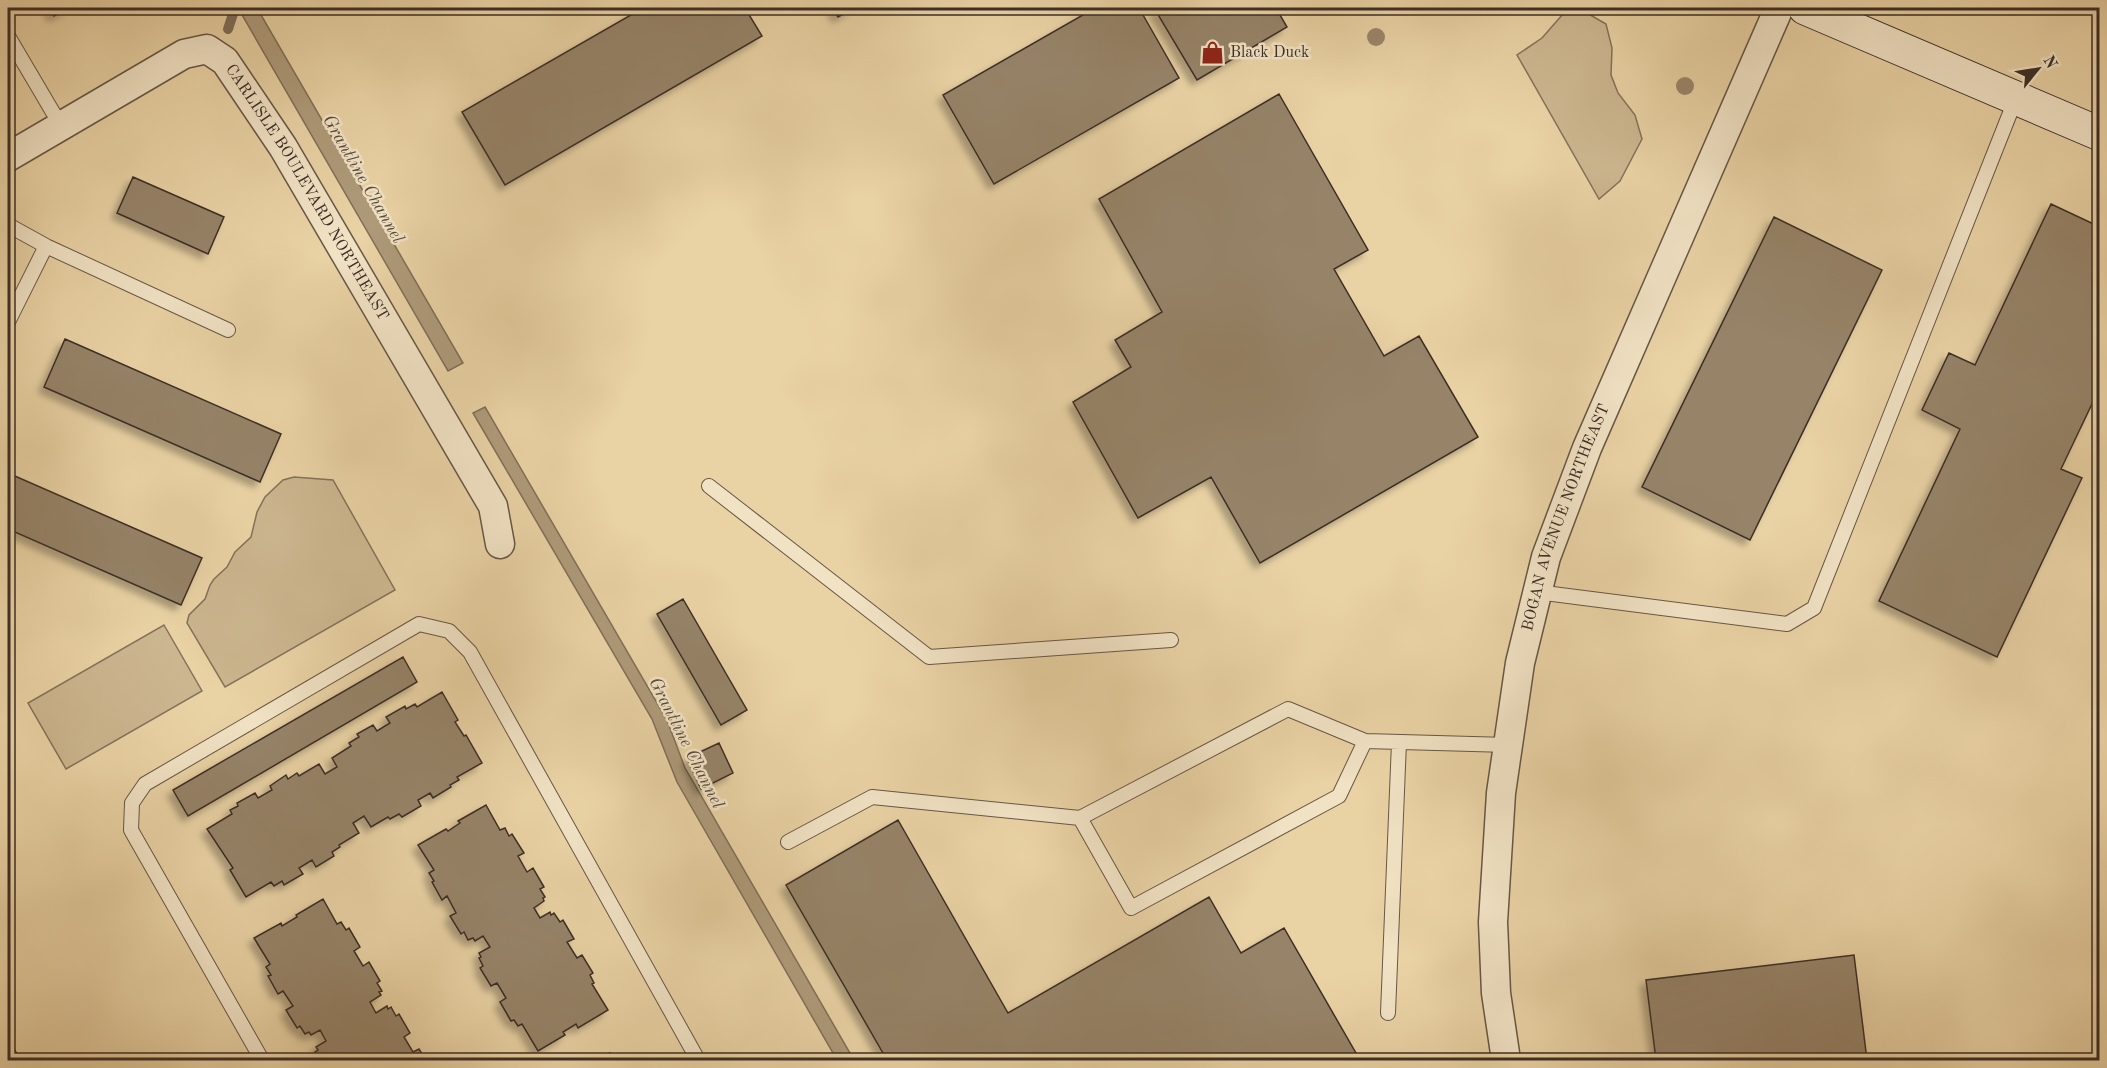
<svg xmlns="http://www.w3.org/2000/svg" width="2107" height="1068" viewBox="0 0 2107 1068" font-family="'Old Standard TT',serif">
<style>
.green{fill:#ccb68f;stroke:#84725a;stroke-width:1.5}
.water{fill:#ae9a79;stroke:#806f58;stroke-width:1.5}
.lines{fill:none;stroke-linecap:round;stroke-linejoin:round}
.stream{stroke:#806f58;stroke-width:10}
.building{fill:#968368;stroke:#3c2e26;stroke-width:1.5;filter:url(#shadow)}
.service-casing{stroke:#675746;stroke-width:16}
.minor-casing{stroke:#675746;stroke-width:31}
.secondary-casing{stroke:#3c2e26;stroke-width:35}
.service{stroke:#f1e2c4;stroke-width:14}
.minor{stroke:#f1e2c4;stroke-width:28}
.secondary{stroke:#f1e2c4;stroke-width:33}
.tree{fill:#9a876a}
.labels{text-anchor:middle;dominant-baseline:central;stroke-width:5;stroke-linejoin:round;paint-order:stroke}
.poi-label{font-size:16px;fill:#3c2e26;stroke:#f1e2c4;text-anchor:start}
.street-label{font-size:16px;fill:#3c2e26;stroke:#f1e2c4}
.water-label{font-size:18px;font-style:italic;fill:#58493b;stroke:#f1e2c4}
</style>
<defs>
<filter id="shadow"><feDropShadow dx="-5.5" dy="5.5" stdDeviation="3" flood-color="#0004"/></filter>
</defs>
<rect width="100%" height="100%" fill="#e9d2a4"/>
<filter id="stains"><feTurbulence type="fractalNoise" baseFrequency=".00333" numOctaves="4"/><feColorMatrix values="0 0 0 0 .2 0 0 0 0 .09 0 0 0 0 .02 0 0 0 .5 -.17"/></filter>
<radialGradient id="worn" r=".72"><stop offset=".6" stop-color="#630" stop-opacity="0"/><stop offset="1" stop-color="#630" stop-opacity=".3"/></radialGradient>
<path class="green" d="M1587,13l19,11 6,24 -1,27 7,18 17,22 7,24 -22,42 -21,18 -82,-144 25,-17 21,-24z
M294,477l39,3 62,110 -170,97 -38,-64 2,-8 16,-16 5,-14 4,-6 13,-12 8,-15 16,-15 6,-25 8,-15 18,-17z
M164,625l38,66 -136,78 -38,-66z"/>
<path class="water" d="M238,8h19l206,355 -15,8z
M485,407l182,313 18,48 169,292h-17l-160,-278 -25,-63 -179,-306z"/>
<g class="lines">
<path class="stream" d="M228,29l7,-21"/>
</g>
<path class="building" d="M49,8h20l-15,8z
M643,8h102l17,28 -257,149 -43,-73z
M832,8h22l-16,9z
M1095,8h44l40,70 -185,106 -51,-89z
M1154,8h122l11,19 -90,53z
M1279,94l89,156 -34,19 50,87 35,-20 59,101 -218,126 -49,-86 -73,41 -65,-116 58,-35 -16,-27 47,-28 -63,-113z
M133,177l91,40 -16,37 -91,-41z
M2051,204l49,23v160l-39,82 21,9 -85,179 -118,-56 81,-172 -38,-19 27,-57 26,12z
M1774,217l108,53 -132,270 -108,-53z
M65,339l216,95 -21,48 -216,-95z
M8,473l194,85 -21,47 -173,-76z
M683,599l64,111 -26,15 -64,-111z
M403,657l14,25 -229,134 -15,-26z
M442,692l16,28 -3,2 9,14 2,-1 16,28 -25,14 2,3 -9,5 1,2 -18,11 -3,-5 -12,7 3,6 -19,11 -3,-3 -9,5 -2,-2 -17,10 -7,-11 -11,7 6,10 -20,12 1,2 -8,5 2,4 -18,11 -4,-7 -13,8 4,6 -19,11 -2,-4 -8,5 -3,-4 -25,15 -16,-27 3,-2 -26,-39 25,-15 -2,-4 8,-4 -1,-3 18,-10 3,5 14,-8 -2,-4 16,-11 2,4 9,-6 2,3 20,-12 6,10 12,-7 -5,-9 19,-12 -2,-3 10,-6 -2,-3 16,-9 4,6 13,-8 -4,-6 19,-11 1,3 9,-5 2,3z
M719,743l14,30 -32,16 -14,-31z
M486,805l14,25 5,-2 4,8 3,-2 12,19 -6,3 9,16 6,-4 11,19 -4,2 5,8 -2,1 1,3 -10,7 6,10 10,-6 1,3 3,-2 6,9 3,-2 11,19 -7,3 10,16 5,-3 11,18 -3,2 4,8 -2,1 16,26 -30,18 -2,-4 -13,8 2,3 -27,16 -16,-27 -4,2 -4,-6 -3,1 -11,-19 6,-4 -9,-15 -6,3 -11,-18 3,-2 -4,-8 2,-1 -2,-4 11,-6 -7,-11 -8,5 -2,-3 -5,2 -4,-8 -3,2 -11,-18 6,-3 -9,-17 -5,4 -10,-18 2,-1 -5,-8 5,-3 -16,-25 28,-16 2,2 12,-8 -2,-2z
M898,820l110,193 201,-116 32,56 43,-25 76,132h-473l-101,-175z
M323,899l14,25 4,-2 5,8 3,-2 11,19 -6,4 9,15 6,-4 11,19 -3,2 5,8 -3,1 2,3 -11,7 6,11 11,-7 1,3 3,-2 5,9 3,-2 11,19 -6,4 9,15 6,-3 7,11h-108h2l-5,-8 3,-2 -2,-3 10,-6 -6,-11 -9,5 -2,-3 -4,2 -5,-8 -3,2 -11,-18 7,-4 -10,-15 -5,3 -10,-18 3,-1 -5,-8 4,-3 -16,-26 27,-15 1,3 15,-9 -1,-2z
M1854,955l13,105h-211l-10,-80z
M8,1037l11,21 -4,2h-7z
M610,1053l5,7h-19z"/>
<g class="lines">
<defs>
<path id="service" d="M8,36l53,90
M8,225l38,21 -38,76
M46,246l182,84
M709,486l220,171 242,-17
M1537,592l250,32 27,-16 202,-510
M1365,741l-26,55 -208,112 -51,-90 208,-109 77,32 143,4
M788,842l84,-45 208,21
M1388,1013l11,-271
M262,1060l-131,-230 1,-27 13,-19 274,-160 30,7 21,21 228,408"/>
<g id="minor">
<path id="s1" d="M8,157l176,-103 23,-5 18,12 58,86 210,359 7,38"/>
<path id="s2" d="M1506,1060l-10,-67 -3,-71 8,-129 19,-130 26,-106 41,-109 192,-440"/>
</g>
<path id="secondary" d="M1805,8l295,126"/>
</defs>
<use href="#service" class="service-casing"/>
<use href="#minor" class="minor-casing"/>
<use href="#secondary" class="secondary-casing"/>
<use href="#service" class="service"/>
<use href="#minor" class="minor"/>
<use href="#secondary" class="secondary"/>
</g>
<g class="tree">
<circle cx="1376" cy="37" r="9"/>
<circle cx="1685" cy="86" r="9"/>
</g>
<defs>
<symbol id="shop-bare" viewBox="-9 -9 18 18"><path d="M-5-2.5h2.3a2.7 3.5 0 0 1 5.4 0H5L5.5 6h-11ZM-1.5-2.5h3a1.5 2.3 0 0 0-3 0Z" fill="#8f2418" stroke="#f1e2c4" stroke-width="2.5" paint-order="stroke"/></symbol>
</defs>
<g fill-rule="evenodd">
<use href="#shop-bare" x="1196" y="36" width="33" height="33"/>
</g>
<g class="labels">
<g class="poi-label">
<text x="1230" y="53">Black Duck</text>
</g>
<g class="street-label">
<text stroke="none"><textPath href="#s1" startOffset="404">CARLISLE BOULEVARD NORTHEAST</textPath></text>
<text stroke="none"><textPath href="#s2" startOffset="552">BOGAN AVENUE NORTHEAST</textPath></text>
</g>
<g class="water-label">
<text transform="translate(363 179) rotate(60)">Grantline Channel</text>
<text transform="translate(686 743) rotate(63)">Grantline Channel</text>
</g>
</g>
<rect width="2107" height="1068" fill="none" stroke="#e9d2a4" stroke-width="30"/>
<rect x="9" y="9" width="2089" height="1050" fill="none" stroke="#3c2e26" stroke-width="3"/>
<rect x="15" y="15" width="2077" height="1038" fill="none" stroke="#3c2e26" stroke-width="1.5"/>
<g transform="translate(2038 69) rotate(60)" stroke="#f1e2c4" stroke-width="4.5" paint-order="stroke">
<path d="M0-4.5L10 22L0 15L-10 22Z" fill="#3c2e26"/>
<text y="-9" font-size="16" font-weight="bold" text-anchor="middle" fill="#3c2e26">N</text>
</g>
<rect width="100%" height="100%" filter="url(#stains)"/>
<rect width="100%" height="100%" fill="url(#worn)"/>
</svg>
